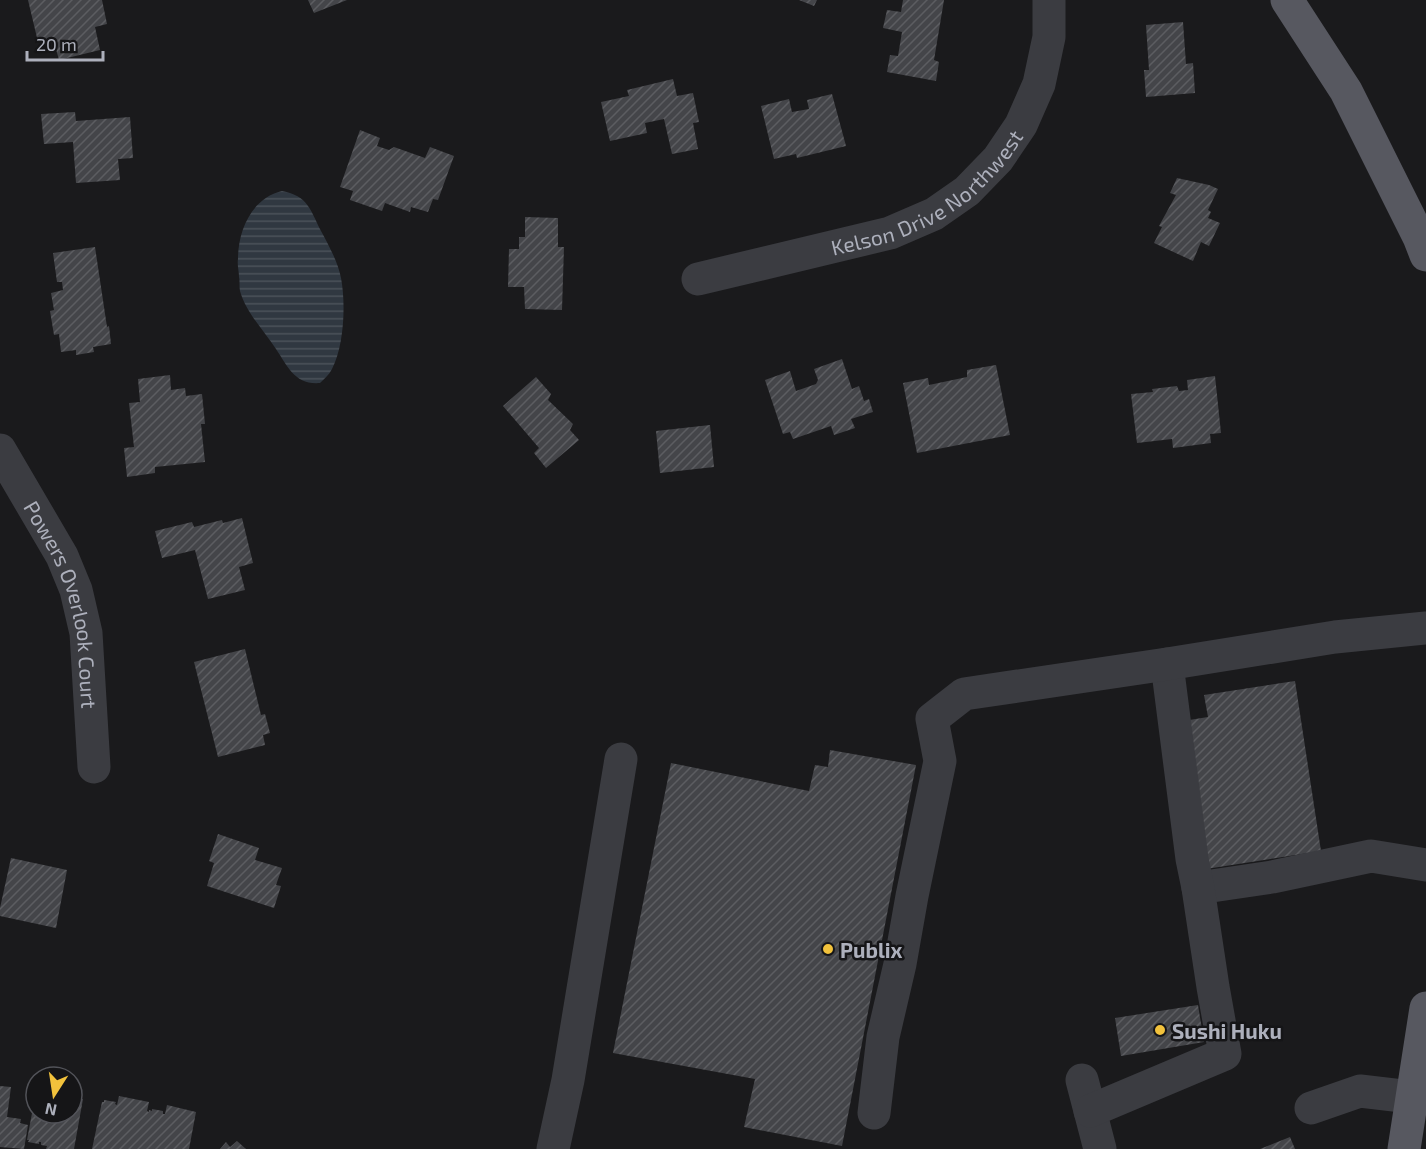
<svg xmlns="http://www.w3.org/2000/svg" width="1426" height="1149" viewBox="0 0 1426 1149" font-family="'Exo 2',sans-serif">
<style>
.water{fill:url(#water-rules)}
.building{fill:url(#building-hatch)}
.lines{fill:none;stroke-linecap:round;stroke-linejoin:round}
.minor{stroke:#3b3c41;stroke-width:33}
.major{stroke:#575860;stroke-width:33}
.poi-dot{fill:#f2c23c;stroke:#151517;stroke-width:2}
.labels{text-anchor:middle;dominant-baseline:central;stroke-width:5;stroke-linejoin:round;paint-order:stroke}
.street-label{font-size:21px;fill:#adb0bc;stroke:#151517}
.poi-label{font-size:21px;font-weight:bold;fill:#adb0bc;stroke:#151517;text-anchor:start}
</style>
<defs>
<pattern id="water-rules" width="6" height="5" patternUnits="userSpaceOnUse" patternTransform="scale(1.5)"><rect width="6" height="5" fill="#303841"/><path d="M0 2.5h6" fill="none" stroke="#4b525a"/></pattern>
<pattern id="building-hatch" width="6" height="6" patternUnits="userSpaceOnUse" patternTransform="scale(1.5)"><rect width="6" height="6" fill="#444549"/><path d="M-1 1l2-2M0 6l6-6M5 7l2-2" fill="none" stroke="#5c5d61"/></pattern>
</defs>
<rect width="100%" height="100%" fill="#1a1a1c"/>
<path class="water" d="M282,191c26,5 28,18 39,40 8,15 17,31 20,47 5,26 3,68 -9,91 -3,6 -8,10 -12,14 -25,2 -32,-16 -44,-34 -12,-19 -30,-36 -36,-58 -1,-5 0,-10 -1,-14 0,-6 -2,-12 -1,-18 0,-29 14,-61 44,-68z"/>
<path class="building" d="M28,0h74l5,24 -12,3 5,23 -41,10 -6,-22 -15,4z
M308,0h39l-33,13z
M799,0h18l-3,6z
M903,0h41l-10,60 5,2 -3,19 -49,-9 3,-17 8,1 4,-24 -19,-4 4,-18 14,2z
M1183,22l3,42 7,-1 2,30 -49,4 -2,-27h5l-3,-45z
M673,79l4,17 16,-3 6,29 -6,1 5,26 -26,5 -8,-35 -19,4 2,10 -37,8 -9,-39 28,-6 -2,-6z
M832,94l14,52 -49,12 -1,-4 -22,5 -13,-53 28,-7 3,13 17,-3 -2,-9z
M75,112l1,9 54,-4 3,41 -15,1 2,21 -44,3 -3,-41 -29,2 -3,-30z
M360,130l20,8 -3,8 12,4 5,-3 31,11 5,-11 24,9 -16,44 -5,-1 -5,13 -17,-5 -1,5 -25,-9 -3,8 -32,-11 3,-9 -13,-4z
M1177,178l32,7 9,4 -10,21 3,2 -3,6 12,5 -11,23 -8,-4 -8,19 -39,-18 8,-16 -3,-1 17,-31 -6,-2z
M525,217l33,1v29h6l-2,63 -37,-1 -1,-22h-16l1,-38h10v-12h6z
M95,247l12,80 2,-1 2,18 -18,3 1,5 -18,3v-5l-15,2 -2,-18 -5,1 -4,-24 4,-1 -3,-17 12,-3 -1,-8h-5l-4,-29z
M842,359l10,30 7,-3 5,15 5,-2 4,13 -22,7 4,9 -21,7 -3,-9 -38,13 -3,-7 -7,2 -18,-54 25,-9 6,20 20,-7 2,-4 -4,-11z
M996,365l14,70 -93,18 -14,-70 25,-5 1,7 38,-8v-7z
M170,375l1,15 14,-2 1,8 16,-2 3,30h-4l4,38 -50,5v6l-28,4 -3,-29 10,-1 -5,-44 11,-1 -2,-23z
M1215,376l6,57 -11,1 1,9 -38,5 -1,-9 -35,4 -6,-49 22,-2 -1,-3 25,-3 2,5 9,-1 -1,-10z
M536,377l15,17 -3,6 25,24 -3,6 9,10 -33,28 -12,-15 5,-5 -36,-42z
M710,425l4,42 -54,6 -4,-42z
M242,518l11,45 -14,4 6,23 -37,9 -13,-49 -33,8 -7,-27 37,-9 2,5 28,-7 1,3z
M245,649l16,66 4,-1 5,19 -7,2 2,10 -47,12 -24,-95z
M1295,681l26,170 -115,18 -23,-148 25,-4 -4,-22z
M830,750l86,15 -74,381 -98,-19 11,-48 -142,-26 58,-290 138,28 6,-26 13,2z
M218,834l41,14 -4,12 27,8 -6,17 5,1 -7,22 -67,-22 7,-23 -5,-2z
M11,858l56,12 -11,58 -56,-12v-8z
M1198,1005l6,37 -83,14 -6,-38z
M0,1086l11,1 -4,30 14,2 -1,4 8,2 -4,24 -24,-2z
M72,1095l9,2 -1,2h3l-9,50h-28l1,-3 -6,-1v-3h-2v2l-11,-2 1,-2h-2l8,-43h1v16h36z
M119,1096l30,6 -2,9 2,1v-2l3,1v-2l11,2v3h2l2,-9 29,7 -7,37h-97l10,-47h2v-2l12,2 -1,2 2,1z
M1290,1137l5,12h-35z
M237,1141l9,8h-26l6,-7 4,5z"/>
<g class="lines">
<g class="minor">
<path id="s1" d="M698,279l192,-46 44,-19 33,-23 31,-32 23,-34 18,-41 10,-47v-37"/>
<path id="s2" d="M0,450l62,106 14,34 10,43 8,134"/>
<path d="M1198,888l74,-11 99,-21 55,9"/>
<path d="M1082,1080l18,69"/>
<path d="M1311,1108l49,-17 51,6"/>
<path d="M1090,1111l135,-57 -12,-67 -15,-99 -6,-29 -25,-195"/>
<path d="M874,1113l9,-76 17,-73 12,-68 28,-135 -8,-42 32,-25 203,-30 168,-27 91,-9"/>
<path d="M553,1149l15,-69 53,-321"/>
</g>
<path class="major" d="M1287,0l59,91 73,146 7,18
M1404,1149l22,-141"/>
</g>
<g class="poi-dot">
<circle cx="828" cy="949" r="6"/>
<circle cx="1160" cy="1030" r="6"/>
</g>
<g class="labels">
<g class="street-label">
<text stroke="none"><textPath href="#s1" startOffset="250">Kelson Drive Northwest</textPath></text>
<text stroke="none"><textPath href="#s2" startOffset="170">Powers Overlook Court</textPath></text>
</g>
<g class="poi-label">
<text x="840" y="949">Publix</text>
<text x="1172" y="1030">Sushi Huku</text>
</g>
</g>
<g transform="translate(54 1095) rotate(192)"><circle r="28" fill="#151517" stroke="#525359" stroke-width="1.5"/>
<path d="M0-4.5L10 22L0 15L-10 22Z" fill="#f2c23c"/>
<text y="-9" font-size="16" font-weight="bold" text-anchor="middle" fill="#adb0bc">N</text>
</g>
<path d="M27 51v9h76v-9" fill="none" stroke="#adb0bc" stroke-width="3"/>
<text x="36" y="51" font-size="18" fill="#adb0bc" stroke="#151517" stroke-width="4.5" paint-order="stroke">20 m</text>
</svg>
